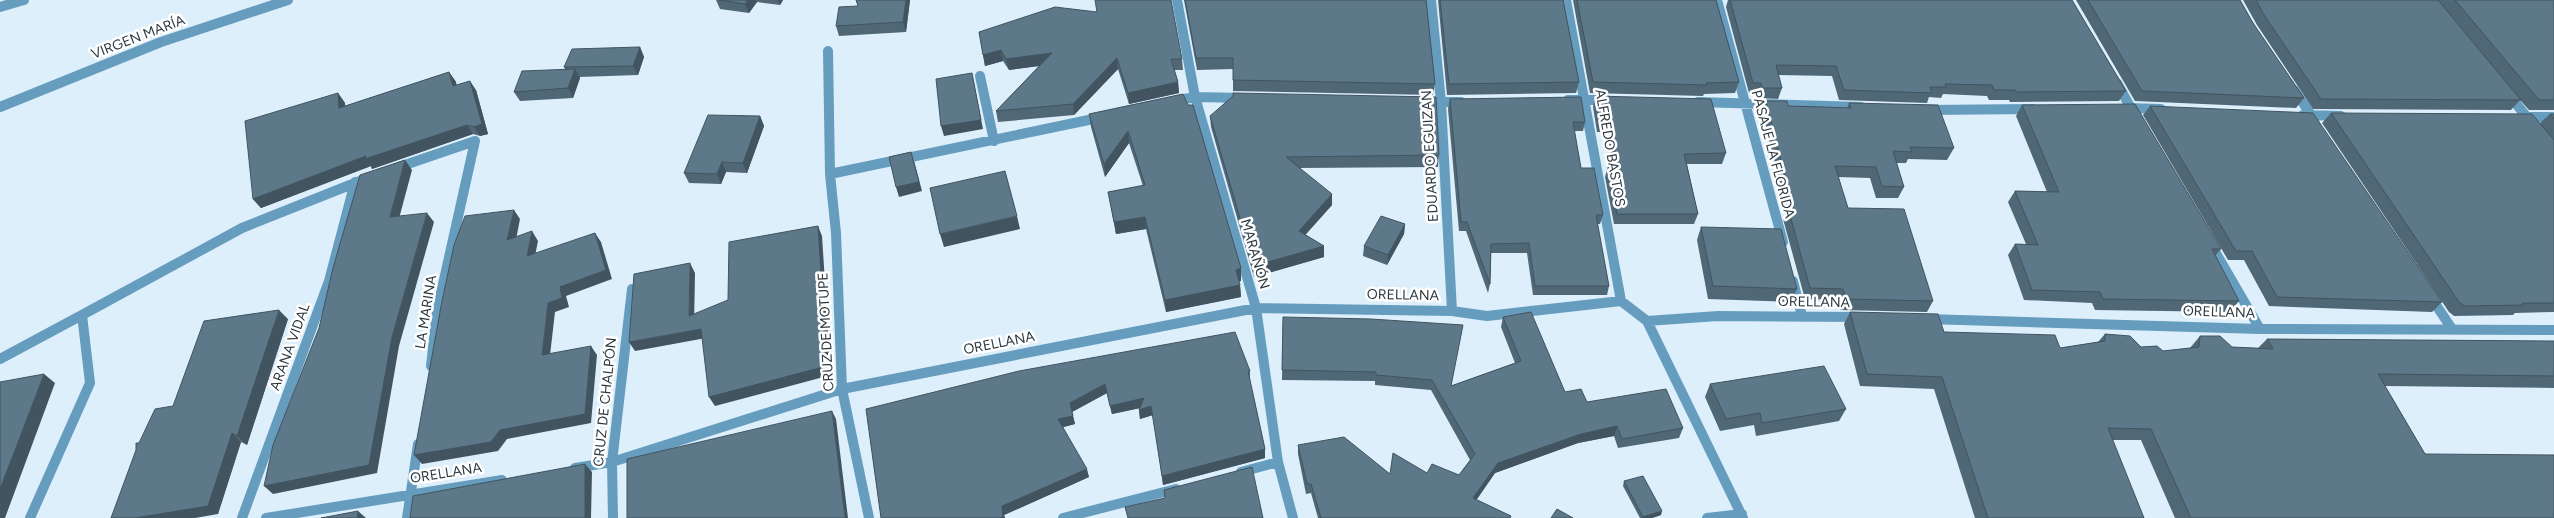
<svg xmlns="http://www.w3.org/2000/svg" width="2554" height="518" viewBox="0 0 2554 518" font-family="Figtree,sans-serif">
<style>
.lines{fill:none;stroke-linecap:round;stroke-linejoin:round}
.street{stroke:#669dbe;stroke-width:10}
.wall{fill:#506776}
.shaded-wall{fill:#415460}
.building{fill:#5d7889;stroke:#415460}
.labels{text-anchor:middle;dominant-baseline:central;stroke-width:5;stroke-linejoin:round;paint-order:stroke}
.street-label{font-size:14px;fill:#2c383f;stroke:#fff}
</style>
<rect width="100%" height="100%" fill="#ddeffb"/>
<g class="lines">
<path class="street" d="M1177,0l18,97 61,211 22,154 15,56
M1431,0l10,102 11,209
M1566,0l55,301
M1717,0l66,242
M0,7l24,-7
M828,51l2,123
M980,76l14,65
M2117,83l16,29
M2294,90l20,29
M2509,95l21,26
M1568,100h38
M1174,101l21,-4 49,1
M1423,102h38
M1698,102l163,5
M0,107l161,-65 127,-42
M2125,108l36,1
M1925,110l108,-1
M2303,115l38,1
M2523,117h31
M396,168l79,-27
M2210,243l50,86
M1793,281l9,35
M2430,296l22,33
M1927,319l333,10 294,1
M1647,321l96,197
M0,359l82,-44
M431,366l6,-55 38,-170
M575,468l37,-6 230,-73 414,-81 196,3 35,5 134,-15 26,20 71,-5 142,1
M1241,472l37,-10
M30,518l60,-135 -8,-68 160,-87 128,-51
M242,518l87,-237 26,-99
M266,518l236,-38
M407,518l11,-74
M613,518l-1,-56 20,-173
M869,518l-27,-129 -6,-156 -6,-59 273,-57
M1063,518l113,-29
M1707,518l35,-4"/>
</g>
<path class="wall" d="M716,0h67l-3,5 -23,-3 -8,11 -29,-4z
M910,0l-4,32 -67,4 -3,-10 22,-20z
M1184,0h242l9,84 -2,11 -200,-4v-22l-36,1z
M1438,0h125l16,82 -3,11 -129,2z
M1573,0h143l23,82 -4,11 -31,1 -1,2 -113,-3z
M1728,0h344l54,91 -7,10 -109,1 -1,-2h-20l-2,-4 -44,-2 -2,4 -12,-1 -2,6 -88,-3 -7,-24 -54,-1 4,13 -4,11 -20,-1 -1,-5h-8l-23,-86z
M2076,0h164l13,23 51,75 -8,10 -161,-7z
M2243,0h311v110h-25l-9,-10 -9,10 -198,-1 -56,-84z
M979,32l203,27 1,11h-9l4,12 1,11 -50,11 -11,-35 -44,46 -76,7 -2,-11 43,-45 -30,4 -6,-9 -18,5z
M640,47l4,10 -6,18 -59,2 1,1 -7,20 -53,3 -6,-9 51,-23 -1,-2z
M449,72l7,10v3l20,5 12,44 -8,2 -7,-2 -101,35 -1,-3 -110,42 -8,-9 85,-106 7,10v3z
M1183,94l58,174v13h-2l1,4 1,12 -75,15 -20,-83 -30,5 -8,-42 35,-6 -14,-43 -24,34 -14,-50 -2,-13z
M1595,96l131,57 -4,11h-35l11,50 -4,10h-80l-9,-47 3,-10h5l-6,-35h-10l-4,-25z
M1450,99l135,23 -2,9h-9l7,37 22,47 -3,9h-3l12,62 -2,9h-74l-6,-42h-36l-1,31 -2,9 -22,-62h-7l-11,-122z
M1766,101l22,5 59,2 2,-5 105,45 -7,12 -39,-1 -2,4h-10l8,24 -6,11h-22l-6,-20 -32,-1 10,31 85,93 -6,11 -87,-2 -2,-10 -33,-1 -22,-80 4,-8 -25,-99z
M2022,105l199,144 -6,7 24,45 -9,11 -135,-2 -3,-7 -68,-3 -16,-45 7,-11h11l-18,-42 7,-11 32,1 -31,-76z
M2150,106l292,196 -10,10 -163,-6 -25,-46h-16l-85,-145z
M2331,113l209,10 10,-9h4v198l-39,1 -2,2 -59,1 -5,-4 -127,-189z
M760,116l4,10 -17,47 -21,-1 -5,12 -32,-1 -5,-10z
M1210,116l229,39 -1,12 -138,1 32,37 -27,30 19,11v11l-70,20 -43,-150z
M1405,224l-1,10 -17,31 -24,-9 1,-10z
M1701,227l96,62 -6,13 -83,-3 -11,-59z
M1850,312l94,20 116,16 38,-6 7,-8 36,13 22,4 27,-3 10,-12 32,11 26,1 9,-9 287,2v47l-169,-2 40,68 129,64h-379l-34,-78h-29l32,78h-169l-41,-129 -74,-3 -16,-62z
M1283,317l168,69 64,-23 -14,-36 2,-10 62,75 22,10 96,26 -4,10 -61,10 -4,-12 -36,7 -83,30 -19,27 35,16 -1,2h-192l-7,-25 -5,1 -8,-40v-9l92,29 37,-1 32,2 11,-15 -39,-70 -56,-5v-4l-93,-1z
M288,319l-41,126 -6,-3 -23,72 -45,-108z
M1250,371v9l15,69v9l-102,27 -10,-70 -13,4 -1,-9 1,-2 -28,6 -5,-21 -35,19 3,12 -12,3 26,50 -85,38 1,3h-124l-15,-109z
M1710,384l136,25 -7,12 -83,15 -2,-11 -34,6 -15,-34z
M1624,481l37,34 -9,3h-12l-17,-32z"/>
<path class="shaded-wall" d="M748,0h8l1,2 -8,11 -4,-9z
M778,0h5l-3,5z
M906,0h4l-4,32 -3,-10z
M640,47l4,10 -6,18 -5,-9z
M1001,50l2,11 -18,5 -2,-11z
M1052,53l2,11 -45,6 -3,-11z
M1117,58l1,11 -44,46 -1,-11z
M575,69l5,9 -7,20 -5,-10z
M449,72l7,10 3,14 -6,-10z
M972,73l11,56 -39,7 -3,-10z
M470,81l6,9 12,44 -8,2 -6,-9z
M1178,82l1,11 -50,11 -1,-11z
M338,93l7,10 1,15 -7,-10z
M760,116l4,10 -17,47 -4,-10z
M467,125l6,9 -101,35 -1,-3 -110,42 -8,-9 113,-43z
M1128,131l1,12 -24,34 -1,-13z
M405,160l7,10 -15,56 -7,-9z
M914,161l8,30 -23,6 -3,-10z
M722,162l4,10 -5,12 -4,-10z
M1332,194v11l-33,37v-11z
M514,210l6,9 -6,31 -7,-10z
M427,213l7,9 -35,124 -22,127 -104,21 -9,-8 128,-149z
M1017,216l3,13 -76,18 -4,-13z
M1145,217l1,12 -30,5 -2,-12z
M1405,224l-1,10 -17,31 1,-10z
M818,226l4,10 9,139 -116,31 -6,-9z
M532,231l6,10 -5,25 -6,-10z
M595,233l6,9 11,37 -46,17 3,11 -14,5 -6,52 -7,-9 6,-52z
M1324,246v11l-70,20v-11z
M690,263l5,10 -1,52 -5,-9z
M1241,268v13l-4,1 -1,-12z
M1240,285l1,12 -75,15 -1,-12z
M279,310l9,9 -41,126 -10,-9z
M701,329l5,9 -71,13 -6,-9z
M591,346l6,9 -6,68 -84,16 -9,12 -76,13 -8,-9 86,-25z
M44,374l11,9 -50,135h-5v-29z
M1105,384l2,9 -35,19 -2,-9z
M1144,398l1,9 -33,7 -2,-8z
M1151,406l2,9 -13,4 -1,-9z
M832,411l4,8 12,99h-3z
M1073,416l2,8 -15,4 -2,-9z
M1617,426l-3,10 -36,7 -83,30 -24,35 2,-10 25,-35 83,-29z
M232,433l9,9 -23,72 -23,4h-60z
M1265,449v9l-102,27 -1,-9z
M585,464l7,8 -1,46h-6z
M1087,469l2,8 -85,38 1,3h-2l-1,-12z
M358,511l8,7h-9z
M1662,511l-1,4 -9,3h-9v-1z"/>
<path class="building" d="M719,0h29l-3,4z
M856,0h50l-3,22 -67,4 3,-19 19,-1z
M1095,0h76l11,59h-11l7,23 -50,11 -11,-35 -44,46 -77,7 56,-58 -46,6 -5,-9 -18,5 -4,-23 76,-25 42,5z
M1185,0h241l9,84 -202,-4v-22h-37z
M1440,0h123l16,82 -130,2z
M1577,0h139l23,82 -33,1 1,2 -114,-3z
M1730,0h342l54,91 -110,1 -1,-2h-21l-2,-5 -47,-1 1,3h-16l2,6 -88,-3 -8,-24 -60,-1 6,23h-20l-1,-5h-8z
M2088,0h152l13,23 51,75 -162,-7z
M2256,0h182l83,100 -200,-1 -57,-84z
M2455,0h99v100h-15z
M640,47l-7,19 -69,1 8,-18z
M575,69l-7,19 -54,4 8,-21z
M449,72l4,14 17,-5 12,43 -8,3 -7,-2 -102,34 1,-3 -113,43 -8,-78 93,-28 1,15z
M972,73l9,47 -40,6 -5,-47z
M1233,93l203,4 3,58 -153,2 46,37 -33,37 25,15 -70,20 -44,-150 23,-20z
M1183,94l5,11h5l48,163 -5,2 4,15 -75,15 -20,-83 -31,5 -6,-30 37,-7 -17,-54 -24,33 -15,-50z
M1595,96l116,3 15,54 -42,1 14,60h-81l-9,-47h10l-8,-46h-10z
M1581,97l4,25h-12l8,46h13l9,47h-7l13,71h-74l-6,-43 -38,1 -1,40 -23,-62h-6l-11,-123z
M1766,101h21l1,5 35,1 28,1 -2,-5 89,2 16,43 -44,-1 2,5 -19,-1 11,36 -22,-1 -6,-19 -41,-1 13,42 56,1 29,92 -87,-2 -3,-10 -33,-1 -22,-80h5z
M2135,104l86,145h-9l27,52 -136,-2 -3,-7 -68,-2 -17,-46 23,1 -23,-54 44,1 -37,-87z
M2150,106l163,7 129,189 -165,-5 -25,-46h-16z
M2331,113l201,1 22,26v163h-32l2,2 -59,1 -6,-4z
M2550,114h4v5z
M708,115l52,1 -17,47 -21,-1 -5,12 -33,-1z
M911,152l8,30 -23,5 -7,-30z
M405,160l-15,57 37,-4 -35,124 -23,128 -105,21 9,-41 46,-117 14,-60 27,-93z
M1005,171l12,45 -77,18 -10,-46z
M514,210l-7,30 25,-9 -5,25 68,-23 11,37 -46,17 2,11 -14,5 -6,52 49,-9 -6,68 -85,16 -9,12 -77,13 28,-154 12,-56 11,-29z
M1381,216l24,8 -17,31 -24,-9z
M818,226l9,140 -118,31 -8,-68 -72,13 5,-68 56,-11 -1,53 39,-16 1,-58z
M1701,227l80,2 16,60 -84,-3z
M279,310l-42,126 -5,-3 -24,73 -73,12h-24l25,-68v-7h3l16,-34 18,-3 31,-85z
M1531,312l34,80 16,-3 6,13 79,-13 17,39 -61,11 -5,-13 -36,8 -83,29 -25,35 38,18 -1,2h-189l-10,-34h-4l-9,-39 46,-8 46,37 3,-21 34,20 5,-9 27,11 16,-21 -43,-74 -56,-5v-3l-94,-2 1,-53 88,2 92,6 -12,61 70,-25 -18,-44z
M1850,312l88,2 6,18 111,3 5,13 45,-7v-7l25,2 11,11 16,-1 6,5 36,-4 1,-11h20l12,11 41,2 -6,-10 287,2v35l-176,-2 47,80 129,1v63h-363l-40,-89 -43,-1 36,90h-156l-46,-141 -75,-3z
M1235,332l15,39h-2l17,78 -103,27 -11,-70 -12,4 5,-12 -34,8 -5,-22 -35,19 3,13 -15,3 29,50 -85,37 1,12h-122l-15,-109 153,-38z
M1824,366l22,43 -84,14 -2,-10 -34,6 -16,-35z
M44,374l-32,84 -12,31v-107z
M832,411l13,107h-218v-59z
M585,464v54h-175l3,-22z
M1252,467l11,51h-135l-3,-11 40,-9 -1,-8z
M1643,476l19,35 -19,6 -19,-36z
M1557,509l16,9h-22z
M358,511l-1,7h-36z"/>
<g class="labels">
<g class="street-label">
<text transform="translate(138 37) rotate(-21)">VIRGEN MARÍA</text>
<text transform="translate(1610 148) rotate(80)">ALFREDO BASTOS</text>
<text transform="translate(1773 154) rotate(75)">PASAJE LA FLORIDA</text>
<text transform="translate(1430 156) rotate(-93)">EDUARDO EGUIZAN</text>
<text transform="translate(1255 254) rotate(74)">MARAÑÓN</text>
<text transform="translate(1403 295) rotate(1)">ORELLANA</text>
<text transform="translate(1814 302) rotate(1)">ORELLANA</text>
<text transform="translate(426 312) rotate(-81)">LA MARINA</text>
<text transform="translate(2219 312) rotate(2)">ORELLANA</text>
<text transform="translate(826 332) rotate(-93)">CRUZ DE MOTUPE</text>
<text transform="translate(999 343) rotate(-11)">ORELLANA</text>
<text transform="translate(290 347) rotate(-70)">ARANA VIDAL</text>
<text transform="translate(605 402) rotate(-84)">CRUZ DE CHALPÓN</text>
<text transform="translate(446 473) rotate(-9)">ORELLANA</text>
</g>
</g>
</svg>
